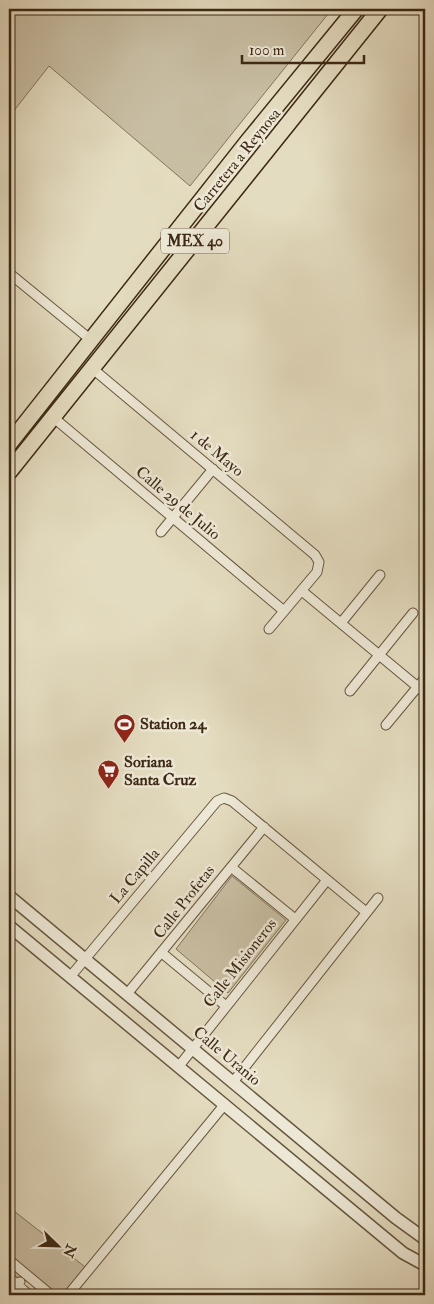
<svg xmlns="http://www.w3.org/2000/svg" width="434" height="1304" viewBox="0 0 434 1304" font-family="'IM FELL Double Pica',serif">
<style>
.green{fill:#c8bea3;stroke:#82745c}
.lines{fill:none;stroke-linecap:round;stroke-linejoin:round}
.minor-casing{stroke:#67563f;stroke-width:11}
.tertiary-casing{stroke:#67563f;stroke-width:14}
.primary-casing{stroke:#3d2914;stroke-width:18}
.minor{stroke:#ede8d6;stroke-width:9}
.tertiary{stroke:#ede8d6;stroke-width:11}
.primary{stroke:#e4dcc0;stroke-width:15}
.labels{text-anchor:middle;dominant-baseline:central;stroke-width:5;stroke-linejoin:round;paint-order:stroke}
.shield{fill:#ede8d6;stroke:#72624e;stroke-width:1}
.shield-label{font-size:15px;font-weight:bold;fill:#3d2914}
.street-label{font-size:16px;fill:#3d2914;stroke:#ede8d6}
.poi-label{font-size:16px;font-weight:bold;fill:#3d2914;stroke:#ede8d6;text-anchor:start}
</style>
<rect width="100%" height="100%" fill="#e4dcc0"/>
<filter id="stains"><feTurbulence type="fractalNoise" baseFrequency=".004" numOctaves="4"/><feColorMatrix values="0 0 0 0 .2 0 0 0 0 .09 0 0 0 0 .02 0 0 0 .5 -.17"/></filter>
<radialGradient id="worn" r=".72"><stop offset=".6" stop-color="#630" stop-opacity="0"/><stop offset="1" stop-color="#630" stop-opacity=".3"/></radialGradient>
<path class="green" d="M9,9h323l-142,177 -141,-120 -40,51z
M232,876l54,44 -58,73 -52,-44z
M9,1207l80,63 -21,25h-17l-26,-20 -8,10 7,10h-15z"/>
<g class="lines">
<defs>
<path id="minor" d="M9,273l82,67
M93,369l222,186 4,7 -2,10 -48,57
M54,418l230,193
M161,532l52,-63
M302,591l123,102
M341,623l39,-48
M350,691l63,-78
M386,725l39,-47
M231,867l64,52
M162,953l64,53
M70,977l147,-176 7,-3 8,3 134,111
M127,994l137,-167
M179,1066l148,-186
M233,1082l145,-184
M9,1260l42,35
M9,1277l20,18
M9,1295l11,-13
M68,1295l157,-191"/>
<path id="tertiary" d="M9,896l387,322 29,21
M9,926l394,327 22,12"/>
<path id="primary" d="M9,444l239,-303 108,-132
M9,472l371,-463"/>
</defs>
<use href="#minor" class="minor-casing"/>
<use href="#tertiary" class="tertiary-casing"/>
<use href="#primary" class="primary-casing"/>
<use href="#minor" class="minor"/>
<use href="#tertiary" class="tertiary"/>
<use href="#primary" class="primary"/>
</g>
<defs>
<symbol id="stadium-pin" viewBox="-11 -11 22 30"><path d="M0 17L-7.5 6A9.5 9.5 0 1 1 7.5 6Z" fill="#8f2418" stroke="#ede8d6"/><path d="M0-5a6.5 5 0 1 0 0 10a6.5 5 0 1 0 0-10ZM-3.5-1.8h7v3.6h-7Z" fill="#fff"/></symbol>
<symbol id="supermarket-pin" viewBox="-11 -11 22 30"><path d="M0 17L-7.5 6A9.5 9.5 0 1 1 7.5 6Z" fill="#8f2418" stroke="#ede8d6"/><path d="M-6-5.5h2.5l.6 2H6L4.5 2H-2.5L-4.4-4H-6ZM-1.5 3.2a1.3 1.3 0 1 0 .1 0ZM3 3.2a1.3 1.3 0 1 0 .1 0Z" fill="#fff"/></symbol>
</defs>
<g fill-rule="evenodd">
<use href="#stadium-pin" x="112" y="712" width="25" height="34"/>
<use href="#supermarket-pin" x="96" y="758" width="25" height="34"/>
</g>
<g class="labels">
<rect class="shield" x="161" y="228.5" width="68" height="25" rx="4"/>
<g class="shield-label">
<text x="195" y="241">MEX 40</text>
</g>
<g class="street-label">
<text transform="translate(237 160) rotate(-51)">Carretera a Reynosa</text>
<text transform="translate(217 453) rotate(40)">1 de Mayo</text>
<text transform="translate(178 503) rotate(40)">Calle 29 de Julio</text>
<text transform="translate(135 876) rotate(-50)">La Capilla</text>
<text transform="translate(184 902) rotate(-52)">Calle Profetas</text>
<text transform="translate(240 963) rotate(-52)">Calle Misioneros</text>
<text transform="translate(227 1056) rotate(40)">Calle Uranio</text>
</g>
<g class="poi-label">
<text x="140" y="724">Station 24</text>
<text x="124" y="762">Soriana<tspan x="124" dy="18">Santa Cruz</tspan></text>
</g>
</g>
<rect width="434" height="1304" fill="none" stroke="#e4dcc0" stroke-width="30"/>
<rect x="10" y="10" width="414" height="1284" fill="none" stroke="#3d2914" stroke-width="2.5"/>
<rect x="15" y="15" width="404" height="1274" fill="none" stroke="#3d2914"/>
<g transform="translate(58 1246) rotate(113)" stroke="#ede8d6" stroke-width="4" paint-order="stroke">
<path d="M0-4L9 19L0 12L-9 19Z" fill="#3d2914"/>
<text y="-8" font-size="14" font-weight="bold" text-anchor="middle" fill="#3d2914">N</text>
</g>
<path d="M242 55v8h122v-8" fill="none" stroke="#3d2914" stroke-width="2.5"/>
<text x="249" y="55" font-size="15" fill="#3d2914" stroke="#ede8d6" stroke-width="4" paint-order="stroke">100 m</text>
<rect width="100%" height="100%" filter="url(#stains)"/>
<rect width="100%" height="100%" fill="url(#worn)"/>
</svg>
